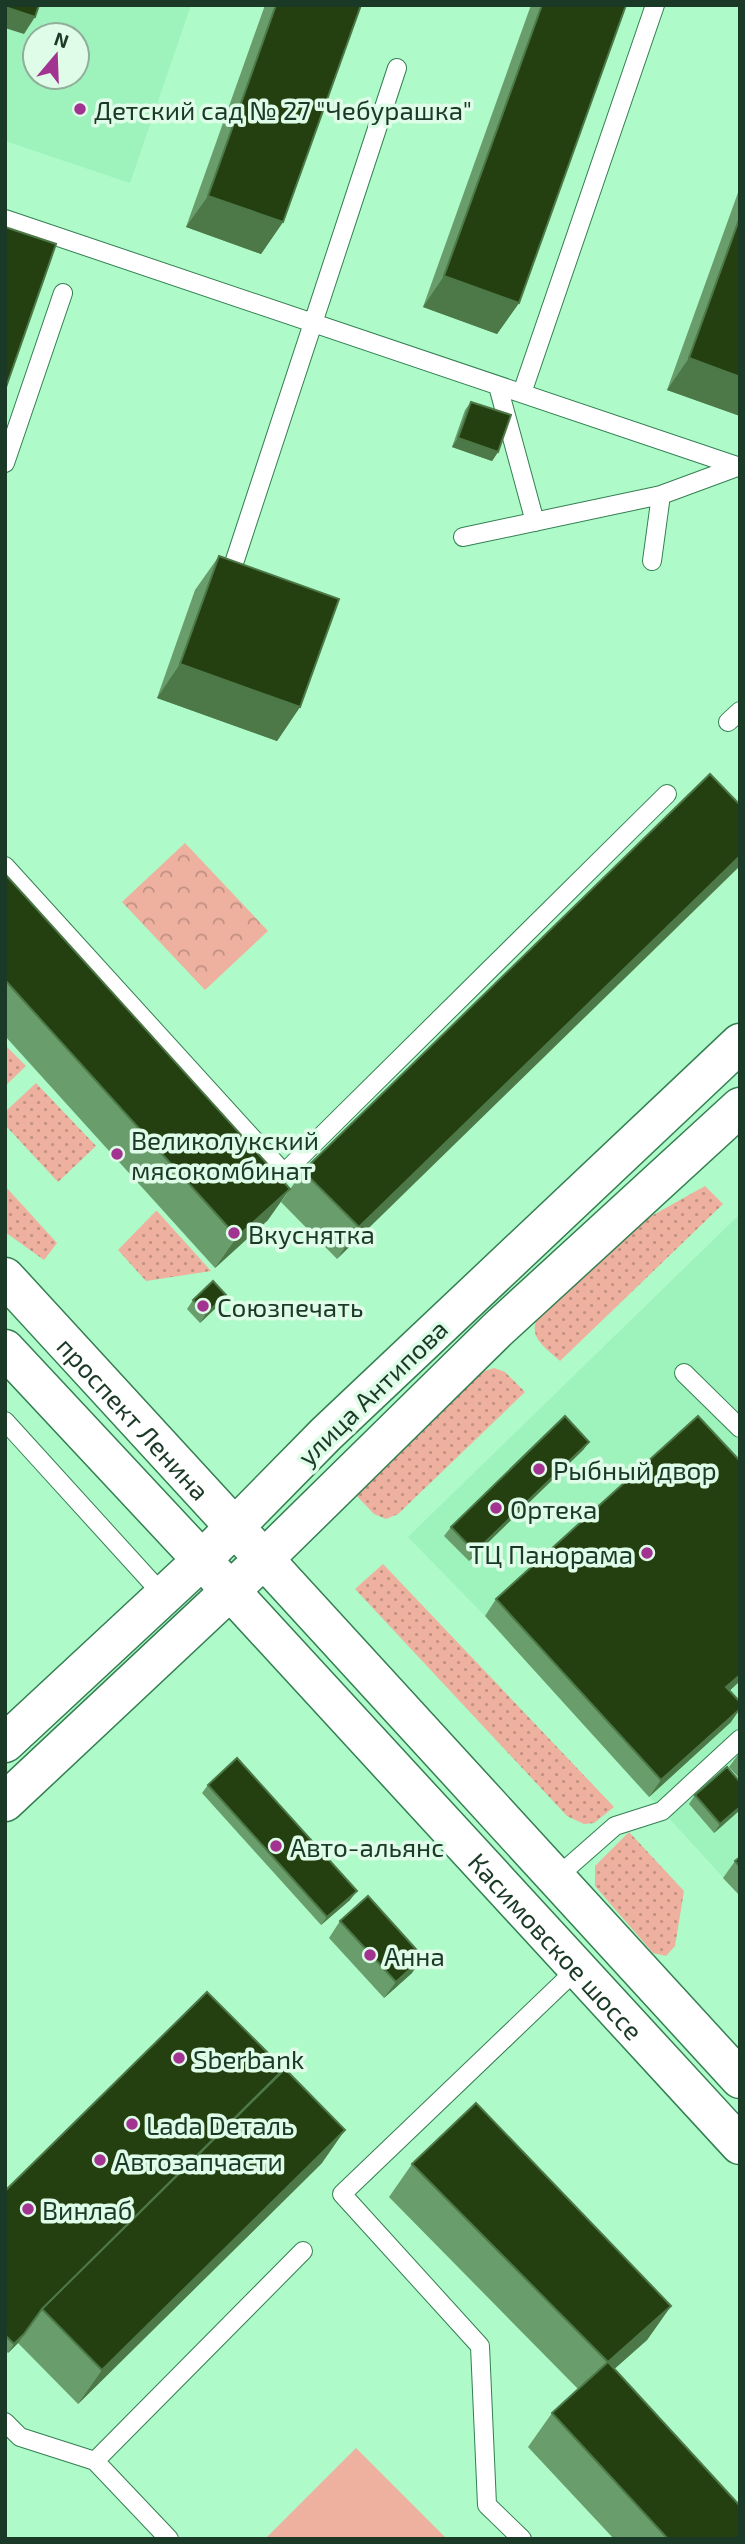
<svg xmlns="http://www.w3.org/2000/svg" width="745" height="2544" viewBox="0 0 745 2544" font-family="'Exo 2',sans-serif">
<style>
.built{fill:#9ef2bb;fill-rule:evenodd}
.grass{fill:url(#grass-dots)}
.park{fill:url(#park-crowns)}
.garden{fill:#eeb09f}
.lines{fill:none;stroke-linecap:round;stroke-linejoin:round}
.lane-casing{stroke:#347f52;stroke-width:20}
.secondary-casing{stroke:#347f52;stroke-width:41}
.primary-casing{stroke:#347f52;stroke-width:41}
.lane{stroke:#fff;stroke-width:18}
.secondary{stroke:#fff;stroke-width:38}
.primary{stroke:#fff;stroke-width:38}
.wall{fill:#699d6c}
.shaded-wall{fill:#4d7848}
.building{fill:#244011;stroke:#4d7848;stroke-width:2}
.poi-dot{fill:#a33391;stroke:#defce7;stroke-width:2.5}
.labels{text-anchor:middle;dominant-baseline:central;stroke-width:7;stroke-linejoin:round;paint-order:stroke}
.poi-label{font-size:26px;fill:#1a3926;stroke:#defce7;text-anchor:start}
.street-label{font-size:26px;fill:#1a3926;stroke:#defce7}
</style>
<defs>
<pattern id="grass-dots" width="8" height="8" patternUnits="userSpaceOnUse" patternTransform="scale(1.75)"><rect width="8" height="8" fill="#eeb09f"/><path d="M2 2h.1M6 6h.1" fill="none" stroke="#c09081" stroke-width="1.8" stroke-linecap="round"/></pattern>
<pattern id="park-crowns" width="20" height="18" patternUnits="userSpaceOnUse" patternTransform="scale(1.75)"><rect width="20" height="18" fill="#eeb09f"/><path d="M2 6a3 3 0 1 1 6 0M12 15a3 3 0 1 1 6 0" fill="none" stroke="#c09081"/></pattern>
</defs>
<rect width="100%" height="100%" fill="#aefac8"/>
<path class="built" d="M5,5h186l-61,178 -125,-42zM35,35h42v42h-42z
M740,1214v682l-255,-280 -77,-79z"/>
<path class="grass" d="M5,1045l21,21 -21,20z
M36,1083l60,63 -38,36 -53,-57v-13z
M5,1186l52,57 -13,17 -39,-28z
M705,1186l18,18 -163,157c-13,-12 -32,-23 -23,-42l102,-96z
M156,1211h1l54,60 -65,10 -28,-31z
M494,1368l11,4 20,20 -127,122 -12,5 -12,-5 -18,-19 126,-123z
M383,1564l231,243 -20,16 -10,1 -17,-8 -212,-227z
M629,1832l55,59 -9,55 -9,10 -13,-3 -58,-67v-20z"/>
<path class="park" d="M185,843l83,88 -63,59 -83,-88z"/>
<path class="garden" d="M356,2448l91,91 -181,-1z"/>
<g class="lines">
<defs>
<path id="lane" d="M5,219l735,248
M498,386l37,136
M522,393l133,-388
M5,463l58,-170
M463,537l198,-42 76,-28
M235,560l162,-492
M652,561l9,-66
M728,722l12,-11
M5,866l279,307 383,-379
M684,1373l56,55
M5,1421l159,175
M557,1877l58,-51 47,-15 78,-72
M5,2422l15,15 75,24 74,78
M95,2461l208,-210
M522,2539l-35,-34 -7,-159 -138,-152 236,-226"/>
<g id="secondary">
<path id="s1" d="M5,1277l259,282 -259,243"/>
<path d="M5,1349l197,211 -197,183"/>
</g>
<g id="primary">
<path id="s2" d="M740,1043l-414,391 -124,126 538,585"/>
<path d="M740,1107l-243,223 -233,229 476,520"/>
</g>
</defs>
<use href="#lane" class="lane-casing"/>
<use href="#secondary" class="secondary-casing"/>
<use href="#primary" class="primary-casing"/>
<use href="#lane" class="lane"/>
<use href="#secondary" class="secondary"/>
<use href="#primary" class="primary"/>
</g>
<path class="wall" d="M265,5h96l-78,217 -22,32 -75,-27z
M531,5h95l-107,298 -22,31 -74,-27z
M740,187v229l-73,-26z
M471,402l27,50 -6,9 -40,-14 13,-37z
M219,556l81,151 -23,34 -120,-43 38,-108z
M710,774l-373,485 -56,-57 22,-31z
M5,874l263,346 -53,48 -210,-232z
M226,1295l-6,9 -20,19 -13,-14 6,-9z
M589,1442l-6,8 -114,111 -25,-25 7,-9z
M496,1599l244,82 -11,10 2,31 -82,75 -164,-181z
M740,1752v27l-11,-12z
M208,1785l142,115 -29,25 -119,-132z
M695,1795l45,15 -26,23 -25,-29z
M740,1857v39l-17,-18 12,-17z
M340,1921l72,52 -28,25 -55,-60z
M322,2163l-244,241 -60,-61 -10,10 -3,-3v-159z
M412,2164l259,142 -24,34 -33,29 126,170h-126l-86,-92 24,-34 26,-24 -189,-192z"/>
<path class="shaded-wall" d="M5,7l30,10 -11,17 -19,-6z
M208,196l75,26 -22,32 -75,-27z
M444,276l75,27 -22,31 -74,-27z
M689,358l51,19v39l-73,-26z
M458,438l40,14 -6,9 -40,-14z
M180,664l120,43 -23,34 -120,-43z
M740,856v10l-403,393 22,-32z
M290,1189l-22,31 -53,48 22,-31z
M226,1295l-6,9 -20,19 6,-9z
M589,1442l-6,8 -114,111 6,-9z
M740,1675v6l-25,23 11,-17z
M740,1709l-9,13 -82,75 12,-17z
M740,1807v3l-26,23 6,-9z
M357,1891l-7,9 -29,25 6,-8z
M423,1957l-11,16 -28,25 12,-16z
M345,2130l-23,33 -244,241 24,-34z
M671,2306l-24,34 -63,56 24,-34z
M24,2334l-6,9 -10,10 6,-9z"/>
<path class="building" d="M5,5h34l-4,12 -30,-10z
M276,5h85l-78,217 -75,-26z
M542,5h84l-107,298 -75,-27z
M740,217v160l-51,-19z
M5,227l51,17 -51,146z
M471,402l40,13 -13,37 -40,-14z
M219,556l120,43 -39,108 -120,-43z
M710,774l30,31v51l-381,371 -56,-56z
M5,874l285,315 -53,48 -232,-257z
M213,1281l13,14 -20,19 -13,-14z
M565,1416l24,26 -114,110 -24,-25z
M698,1416l42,45v214l-14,12 14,15v7l-79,71 -165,-181z
M237,1758l120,133 -30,26 -119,-132z
M727,1767l13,15v25l-20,17 -25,-29z
M740,1857v10l-5,-6z
M368,1896l55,61 -27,25 -56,-61z
M207,1992l77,77 -242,240 -18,25 -10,10 -9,-9v-144z
M285,2069l60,61 -243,240 -60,-61z
M476,2103l195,203 -63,56 -196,-198z
M608,2362l132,144v33h-72l-116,-126z"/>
<g class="poi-dot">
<circle cx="80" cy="109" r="7"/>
<circle cx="117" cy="1154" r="7"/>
<circle cx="234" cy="1233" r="7"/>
<circle cx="203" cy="1306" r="7"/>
<circle cx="539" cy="1469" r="7"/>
<circle cx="496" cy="1508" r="7"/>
<circle cx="647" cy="1553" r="7"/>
<circle cx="276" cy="1846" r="7"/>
<circle cx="370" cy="1955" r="7"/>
<circle cx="179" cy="2058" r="7"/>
<circle cx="132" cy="2124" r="7"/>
<circle cx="100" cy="2160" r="7"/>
<circle cx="28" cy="2209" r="7"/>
</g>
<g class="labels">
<g class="poi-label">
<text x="94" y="109">Детский сад № 27 "Чебурашка"</text>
<text x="131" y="1139">Великолукский<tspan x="131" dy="30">мясокомбинат</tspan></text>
<text x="248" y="1233">Вкуснятка</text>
<text x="217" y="1306">Союзпечать</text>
<text x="553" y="1469">Рыбный двор</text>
<text x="510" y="1508">Ортека</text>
<text x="633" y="1553" text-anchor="end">ТЦ Панорама</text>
<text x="290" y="1846">Авто-альянс</text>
<text x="384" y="1955">Анна</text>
<text x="193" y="2058">Sberbank</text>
<text x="146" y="2124">Lada Dеталь</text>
<text x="114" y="2160">Автозапчасти</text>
<text x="42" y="2209">Винлаб</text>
</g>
<g class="street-label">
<text transform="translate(372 1392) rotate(-44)">улица Антипова</text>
<text stroke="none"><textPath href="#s1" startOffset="191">проспект Ленина</textPath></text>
<text stroke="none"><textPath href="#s2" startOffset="1270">Касимовское шоссе</textPath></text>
</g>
</g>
<rect width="745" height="2544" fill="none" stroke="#1a3926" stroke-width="14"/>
<g transform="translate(56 56) rotate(19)"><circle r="33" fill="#defce7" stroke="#90ae9a" stroke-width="2"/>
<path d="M0-5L12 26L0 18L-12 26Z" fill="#a33391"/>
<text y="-10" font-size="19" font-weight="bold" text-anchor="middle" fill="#1a3926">N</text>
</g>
</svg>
